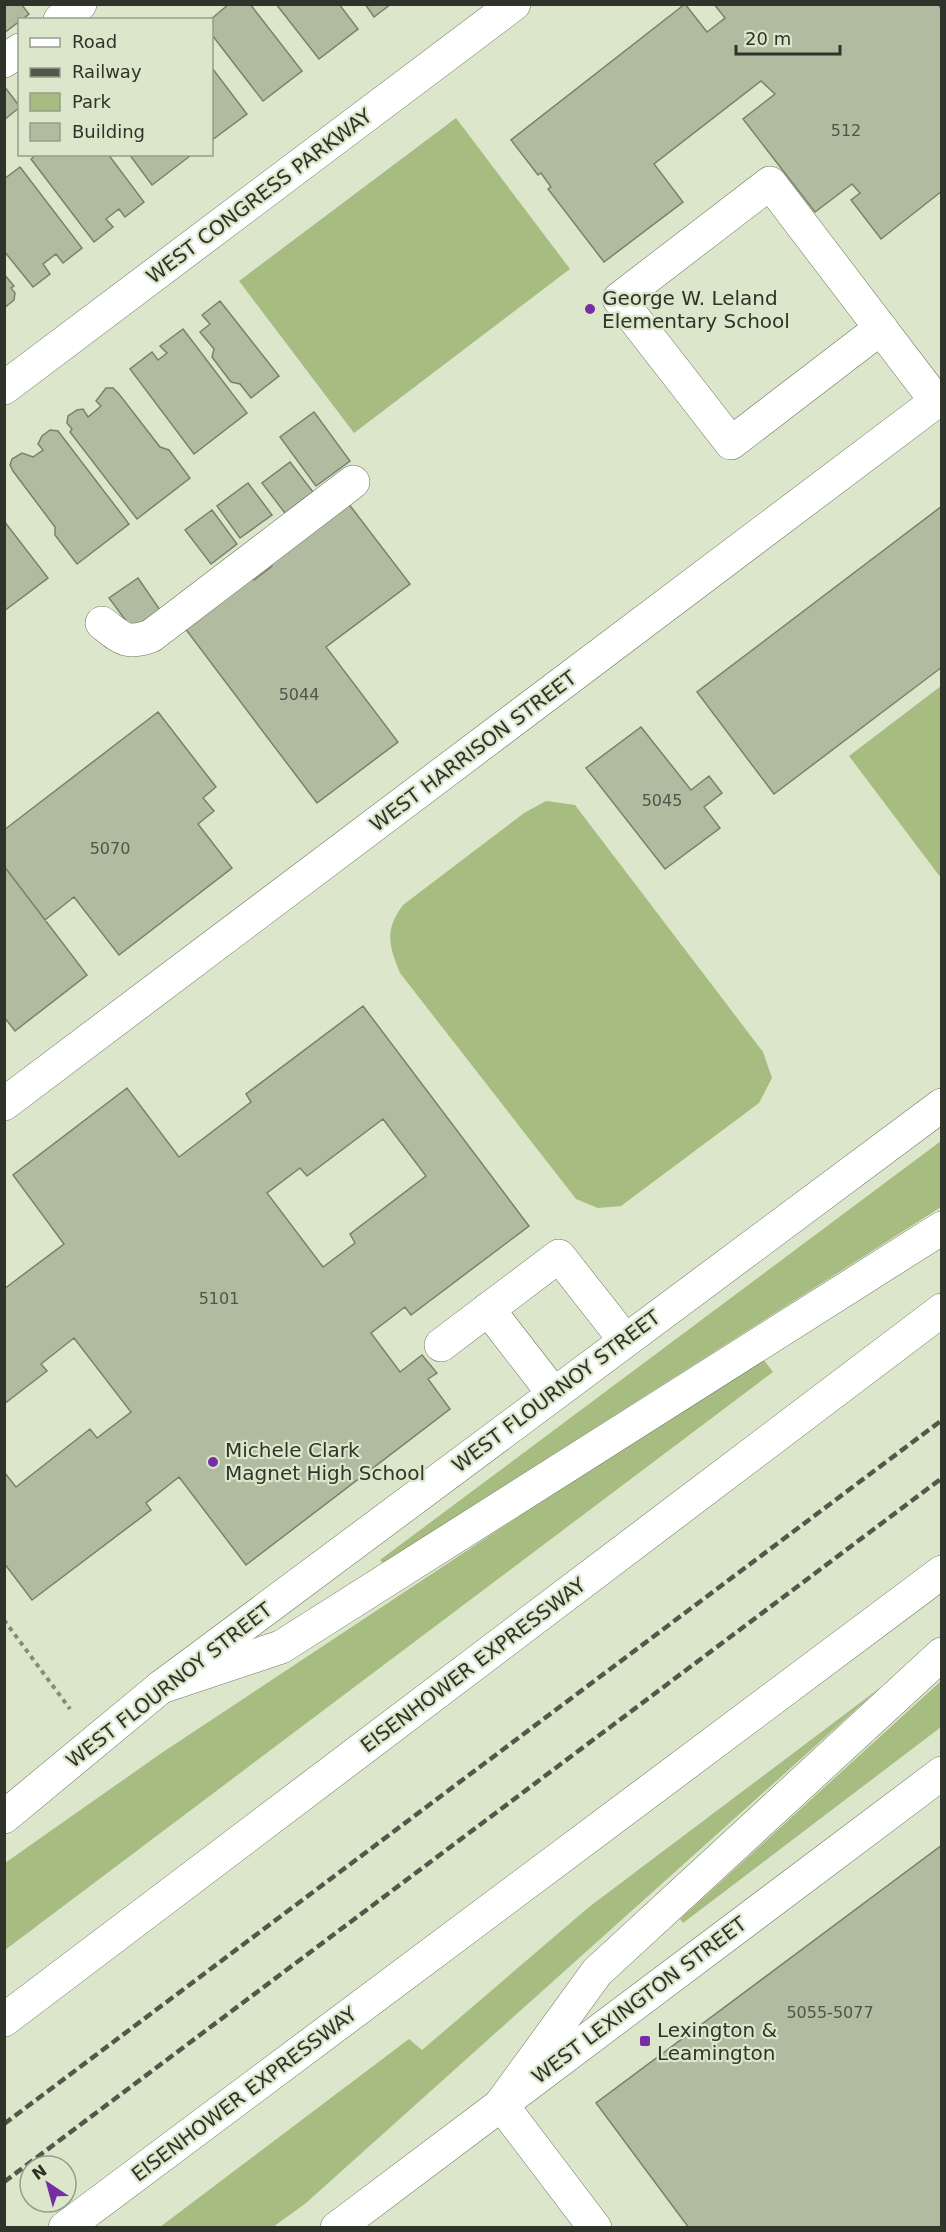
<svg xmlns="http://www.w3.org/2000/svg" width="946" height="2232" viewBox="0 0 946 2232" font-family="'DejaVu Sans',sans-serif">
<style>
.green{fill:#a7bc80}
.building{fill:#b1bba0;stroke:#79826a;stroke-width:1.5;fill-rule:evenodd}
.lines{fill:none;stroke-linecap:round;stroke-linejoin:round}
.minor-casing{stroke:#6d765d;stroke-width:34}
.highway-casing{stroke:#6d765d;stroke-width:34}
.path{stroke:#858d7a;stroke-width:4;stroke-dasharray:4.5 4.5;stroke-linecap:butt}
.minor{stroke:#fff;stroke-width:33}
.highway{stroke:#fff;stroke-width:33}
.rail{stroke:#53584a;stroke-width:4.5;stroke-dasharray:9 4.5;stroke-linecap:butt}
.poi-dot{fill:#762fa2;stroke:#dbe6ca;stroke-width:2}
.labels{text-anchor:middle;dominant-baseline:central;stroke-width:4.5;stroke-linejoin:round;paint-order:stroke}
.number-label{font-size:16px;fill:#505547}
.street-label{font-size:20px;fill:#2f3329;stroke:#dbe6ca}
.poi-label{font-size:20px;fill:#2f3329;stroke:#dbe6ca;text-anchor:start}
</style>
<rect width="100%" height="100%" fill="#dbe6ca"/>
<path class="green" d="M456,118l114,151 -216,164 -115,-152z
M941,686v192l-92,-122z
M546,801l29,4 188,247 9,26 -13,25 -138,103 -23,2 -22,-9 -176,-226c-11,-28 -16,-42 3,-68l121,-92z
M941,1141v66l-558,356 -3,-3z
M764,1360l9,12 -768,578v-87l158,-111 403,-267z
M941,1681v46l-258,196 -3,-4z
M881,1687l-575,516 -33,24h-113l249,-188 13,11 167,-143z"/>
<path class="building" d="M4,4h17l8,10 -25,19z
M229,4h21l52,67 -39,30 -51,-66 -2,-15z
M276,4h63l19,25 -39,30z
M365,4h26l-17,13z
M685,4l22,28 18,-14 -11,-14h224l4,6v181l-61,48 -30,-39 9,-7 -8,-9 -37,28 -72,-93 32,-25 -14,-13 -107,83 29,38 -79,60 -56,-73 3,-2 -10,-14 -3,2 -27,-35z
M212,68l35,46 -35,26z
M4,86l16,21 -16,13z
M37,154h71l36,48 -19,15 -6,-8 -13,10 7,8 -19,15 -63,-83z
M129,154h61v2l-38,29z
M20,167l62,81 -19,15 -7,-9 -13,10 7,10 -17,13 -29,-36v-72z
M4,274l10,12 -3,2 4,5 -1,7 -10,8z
M220,301l59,75 -28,22 -11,-14 -9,-2 -19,-25 2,-8 -14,-17 10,-8 -8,-9z
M183,329l64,84 -53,41 -64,-85 22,-17 6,8 9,-7 -7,-7z
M106,388h7l6,6 41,53 9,3 21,28 -53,41 -67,-87 2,-3 -5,-6 1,-7 9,-6 6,-1 5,8 13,-11 -5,-5z
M314,412l36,49 -34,25 -36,-49z
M50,430l8,1 71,93 -52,40 -22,-29v-8l-42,-56 -3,-6 2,-6 10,-6 11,4 10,-7 -5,-6 4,-8z
M290,462l23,30 -28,21 -23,-30z
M248,483l24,32 -32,23 -23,-32z
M348,503l62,81 -84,63 72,95 -81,61 -133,-176 67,-51 3,4 18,-14 -3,-4z
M942,506v161l-168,127 -77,-102z
M212,510l25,34 -26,20 -26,-34z
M4,521l44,57 -44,33z
M138,578l22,32 -28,19 -23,-31z
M158,712l58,75 -13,11 11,13 -16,13 34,44 -113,87 -45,-58 -29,23 -41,-54v-36z
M641,727l50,63 18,-14 13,17 -18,14 16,21 -55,41 -79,-101z
M4,866l83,109 -72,56 -11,-14z
M363,1006l166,220 -118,89 -6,-8 -34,26 29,39 22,-17 15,18 -9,6 22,30 -204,156 -67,-88 -33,26 5,7 -119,90 -28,-37v-91l12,15 74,-58 7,9 34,-26 -57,-74 -33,26 6,7 -43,33v-115l60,-45 -51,-69 114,-87 52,69 72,-55 -5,-8zM383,1119l43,57 -76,58 5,9 -32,24 -56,-74 33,-25 7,8z
M942,1845v383h-253l-93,-125z"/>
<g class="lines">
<defs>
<path id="minor" d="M60,20l20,-16
M4,61l16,-11
M881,328l-150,115 -112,-144 151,-116 166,218
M4,388l510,-384
M102,623c19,15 24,22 49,13l202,-154
M4,1104l938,-707
M488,1309l65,84
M441,1345l118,-89 66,84
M4,1817l157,-130 781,-582
M501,2104l94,124
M337,2228l605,-455"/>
<path id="highway" d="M161,1687l120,-40 661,-419
M4,2020l938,-710
M501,2104l96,-132 345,-318
M65,2228l877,-656"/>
</defs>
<use href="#minor" class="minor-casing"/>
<use href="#highway" class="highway-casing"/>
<path class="path" d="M4,1620l66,89"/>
<use href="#minor" class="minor"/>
<use href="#highway" class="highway"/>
<path class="rail" d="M4,2124l938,-704
M4,2182l938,-704"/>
</g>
<g class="poi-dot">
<circle cx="590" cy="309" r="6"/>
<circle cx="213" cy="1462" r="6"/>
<rect x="639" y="2035" width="12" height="12" rx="3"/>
</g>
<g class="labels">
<g class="number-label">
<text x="846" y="130">512</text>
<text x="299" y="694">5044</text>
<text x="662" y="800">5045</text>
<text x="110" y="848">5070</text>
<text x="219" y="1298">5101</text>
<text x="830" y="2012">5055-5077</text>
</g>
<g class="street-label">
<text transform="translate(259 196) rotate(-37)">WEST CONGRESS PARKWAY</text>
<text transform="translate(473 751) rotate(-37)">WEST HARRISON STREET</text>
<text transform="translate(556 1391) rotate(-37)">WEST FLOURNOY STREET</text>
<text transform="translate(473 1665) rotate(-37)">EISENHOWER EXPRESSWAY</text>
<text transform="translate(169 1685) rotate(-38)">WEST FLOURNOY STREET</text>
<text transform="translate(639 2000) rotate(-37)">WEST LEXINGTON STREET</text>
<text transform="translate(244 2094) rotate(-37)">EISENHOWER EXPRESSWAY</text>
</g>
<g class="poi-label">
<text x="602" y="298">George W. Leland<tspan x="602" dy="23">Elementary School</tspan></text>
<text x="225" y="1450">Michele Clark<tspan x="225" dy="23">Magnet High School</tspan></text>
<text x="657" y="2030">Lexington &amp;<tspan x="657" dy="23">Leamington</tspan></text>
</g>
</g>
<rect width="946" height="2232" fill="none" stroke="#2f3329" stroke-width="12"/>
<rect x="18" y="18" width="195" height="138" fill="#dbe6ca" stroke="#969e8a" stroke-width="1.5"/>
<rect x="30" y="38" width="30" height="9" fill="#ffffff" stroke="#969e8a" stroke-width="1.5"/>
<text x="72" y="48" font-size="18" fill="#2f3329">Road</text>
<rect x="30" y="68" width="30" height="9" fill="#53584a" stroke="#969e8a" stroke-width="1.5"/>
<text x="72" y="78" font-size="18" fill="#2f3329">Railway</text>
<rect x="30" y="93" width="30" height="18" fill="#a7bc80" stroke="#969e8a" stroke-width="1.5"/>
<text x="72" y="108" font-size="18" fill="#2f3329">Park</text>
<rect x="30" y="123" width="30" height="18" fill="#b1bba0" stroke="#969e8a" stroke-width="1.5"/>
<text x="72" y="138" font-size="18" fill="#2f3329">Building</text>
<g transform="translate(48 2184) rotate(324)"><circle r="28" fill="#dbe6ca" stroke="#969e8a" stroke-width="1.5"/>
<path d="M0-4.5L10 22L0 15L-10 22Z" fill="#762fa2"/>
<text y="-9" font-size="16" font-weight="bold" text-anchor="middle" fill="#2f3329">N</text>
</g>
<path d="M736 45v9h104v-9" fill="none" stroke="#2f3329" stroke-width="3"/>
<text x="745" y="45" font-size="18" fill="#2f3329" stroke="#dbe6ca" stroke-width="4.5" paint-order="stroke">20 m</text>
</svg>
